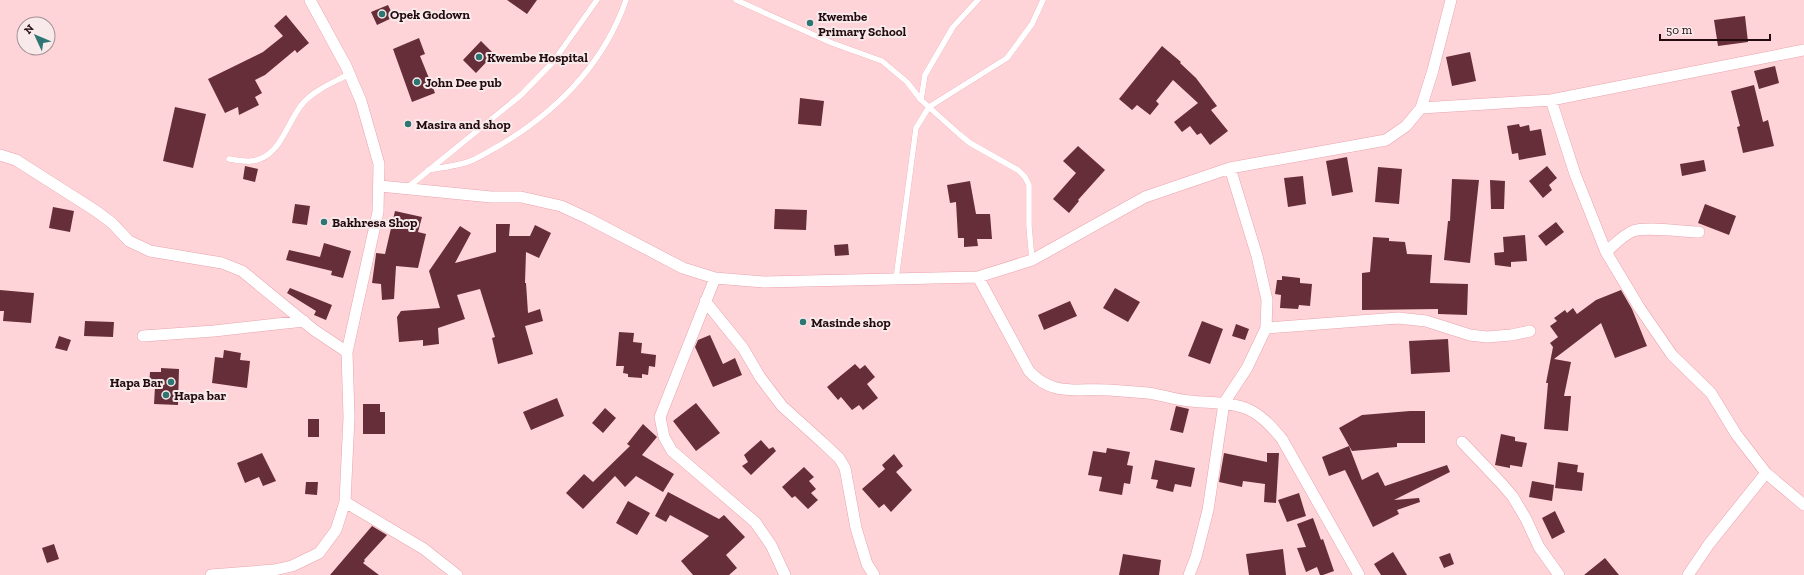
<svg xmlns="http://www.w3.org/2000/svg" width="1804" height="575" viewBox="0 0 1804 575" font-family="'Zilla Slab',serif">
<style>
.building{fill:#662e38}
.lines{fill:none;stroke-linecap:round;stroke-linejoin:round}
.service-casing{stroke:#e8a4ad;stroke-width:6}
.minor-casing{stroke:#e8a4ad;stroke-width:12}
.service{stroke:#fff;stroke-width:5.5}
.minor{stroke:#fff;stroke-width:11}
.poi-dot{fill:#2d7673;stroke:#f8eaeb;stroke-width:1.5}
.labels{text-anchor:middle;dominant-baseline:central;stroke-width:4;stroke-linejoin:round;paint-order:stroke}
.poi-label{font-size:13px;font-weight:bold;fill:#230b10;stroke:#f8eaeb;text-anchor:start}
</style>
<rect width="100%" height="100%" fill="#ffd4d9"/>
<path class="building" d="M507,0h30l-10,14z
M388,5l6,12 -17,8 -6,-13z
M286,15l23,28 -12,10 -2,-3 -30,25 -10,5 7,13 -7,4 4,8 -20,10 -1,-8 -13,6 -17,-34 55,-27 20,-16 -9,-10z
M1745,16l3,26 -30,4 -4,-26z
M419,38l6,16 -5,2 15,37 -23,9 -19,-53z
M481,41l13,13 -18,19 -13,-13z
M1162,46l19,16 -1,1 16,15 21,28 -6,4 17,21 -18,14 -9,-12 -4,2 -7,-9 -8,6 -8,-10 24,-19 -25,-23 -17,21 3,3 -9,11 -13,-10 -5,5 -13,-11z
M1470,52l6,29 -24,5 -6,-29z
M1775,66l4,17 -20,6 -5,-18z
M1754,85l9,37 5,-2 6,26 -31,7 -6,-26 3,-1 -9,-35z
M800,98l24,3 -3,25 -23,-2z
M175,107l31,7 -13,54 -30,-7z
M1519,124l1,3 9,-2 1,6 11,-2 5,26 -27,5 -1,-7 -6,1 -5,-28z
M1078,146l27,24 -27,30 1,1 -10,12 -16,-14 23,-26 -13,-12z
M1347,157l6,35 -21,4 -6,-35z
M1704,160l2,11 -24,5 -2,-12z
M245,166l13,3 -3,13 -12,-3z
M1547,166l10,12 -8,7 3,5 -9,8 -14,-17z
M1378,167l24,2 -3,35 -24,-2z
M1303,176l3,28 -18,3 -4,-29z
M1452,179l27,1 -9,83 -26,-3 4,-39h2z
M1490,180l15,1 -1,28h-13z
M970,181l6,33h14l2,25h-15l1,7 -14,1v-9h-6l-2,-36 -6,1 -3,-18z
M295,204l15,2 -3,19 -15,-2z
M1705,204l31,12 -7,19 -31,-12z
M53,207l21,4 -4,21 -21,-4z
M775,209l32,1 -1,20 -32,-1z
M395,211l27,6 -4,15 8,2 -8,34 -22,-2 -2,33 -12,1 -1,-16 -9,-1 4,-29v-1l9,1z
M1556,222l8,10 -18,14 -8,-10z
M496,224h14l-1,12h21l5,-11 16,8 -12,25 -13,-6 -1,31h1l2,30 12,-4 3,12 -18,5 8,28 -35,10 -6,-26 3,-1 -15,-48 -23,6 8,24 -27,9 1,16 -16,2v-6l-24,2 -2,-25 4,-6 39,-3 -11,-37 31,-45 11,7 -16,30 41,-11z
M1525,235l2,26 -16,1v5l-16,-2 -1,-12 10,-1 -1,-15z
M1373,237l16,1v3l16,1 2,12 25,1 -2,28 38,1 -1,31 -29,-1v-5l-76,1v-37l8,-1z
M324,243l27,8 -8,27 -12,-3 1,-4 -46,-11 3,-10 31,7z
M848,244l1,11 -14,1 -1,-11z
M1282,276l18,2v5l12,1 -2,22 -11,-1 -1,4 -18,-1 1,-13 -6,-1 2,-14h5z
M290,288l42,17 -6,15 -12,-5 2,-4 -29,-18z
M1115,288l25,14 -12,20 -25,-14z
M0,290l34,3 -3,30 -28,-2 1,-10h-4z
M1621,290l11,19 15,37 -32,12 -14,-35 -47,36 17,3 -7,34h7l-3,35 -24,-2 4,-46h-2l7,-36 -3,-4 8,-6 -8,-11 7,-5 -3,-3 11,-8 2,3 6,-5 4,6 19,-14z
M1070,301l7,15 -33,14 -6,-15z
M85,321l29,1 -1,15 -29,-1z
M1202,321l21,8 -13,35 -22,-8z
M1236,324l13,5 -4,11 -13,-4z
M619,332l15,1 -1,9 9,1 -1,10 15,2 -1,12 -6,-1 -1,9 -6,-1v4l-14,-1v-3l-5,-1 1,-7h-8z
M710,335l13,29 12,-6 7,17 -29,12 -18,-40 3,-7z
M59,336l12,4 -4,11 -12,-3z
M1448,339l2,33 -39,2 -2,-33z
M224,350l17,3 -1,7 10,1 -3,27 -35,-5 3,-26 8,1z
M855,364l5,5 5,-4 10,12 -8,7 11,14 -15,12 -4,-5 -7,5 -11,-13 -3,3 -11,-13z
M161,368l18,1 -1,36 -24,-1 1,-17 -6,-1 1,-14h11z
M557,398l7,18 -33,14 -8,-18z
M696,403l24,30 -24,18 -23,-30z
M363,404h17v8h5v22h-22z
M1176,406l13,3 -6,24 -13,-3z
M605,408l11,10 -13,15 -11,-10z
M1410,411h15v32h-28v4l-45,4 -13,-23 23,-13z
M308,419h11v18h-11z
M643,424l14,13 -15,18 32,19 -11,18 -27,-16 -11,11 -10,-11 -32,33 -17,-16 18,-19 9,8 37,-36 -3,-2z
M1501,434l14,3v4l12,2 -5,24 -12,-2v3l-15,-3z
M761,440l8,9 4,-2 3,4 -25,24 -9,-9 6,-4 -4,-7z
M1349,446l13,34 16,-8 7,14 62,-21 3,7 -56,28 25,-2 1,4 -23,8 2,4 -26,13 -28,-57 -16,6 -7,-19z
M1107,448l23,4 -3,13 6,1 -3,18 -6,-1 -2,12 -23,-4 3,-14 -14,-2 5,-24 13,2z
M262,453l14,28 -13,5 -4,-9 -14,6 -8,-20z
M1224,453l43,9v-9h12l-3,50 -12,-1 1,-18 -22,-3 -1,6 -23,-5z
M894,454l9,12 -7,6 16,18 -21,22 -7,-8 -5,4 -17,-19 23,-20 -3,-4z
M1155,460l40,8 -4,19 -16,-3 -2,8 -17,-4 2,-8 -7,-1z
M1558,462l20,3 -1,7 7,1 -2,18 -27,-3z
M804,467l10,10 -5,4 7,8 -5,4 7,7 -10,9 -13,-13 -3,2 -10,-11z
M1532,481l22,4 -2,16 -23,-4z
M306,482h12l-1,13 -12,-1z
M668,492l51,27 5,-4 21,22 -19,18 11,13 -8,7h-36l-12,-14 28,-25 -39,-21 -4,7 -11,-6z
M1299,493l7,23 -19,6 -9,-22z
M628,501l22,12 -13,22 -21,-12z
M1555,511l10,21 -13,7 -10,-21z
M1313,518l8,22 2,-1 11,32 -11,4h-3l-3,-8 -11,5 -9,-24 9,-1 -9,-23z
M372,526l15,9 -23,25 1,1 -2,2 16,12h-49z
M54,544l5,15 -12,4 -5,-15z
M1283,549l3,26h-37l-3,-21z
M1393,552l14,23h-26l-7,-11z
M1450,553l4,11 -10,4 -5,-11z
M1123,554l38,6 -2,15h-40z
M1605,558l14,17h-35z"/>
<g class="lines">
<defs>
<path id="service" d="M736,0l96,43 50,18 25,21 14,18 38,34 11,9 48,27 7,7 4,8v41l3,34
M921,100l4,-25 28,-48 25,-27
M229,159c7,1 15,3 22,2 30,-2 36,-41 53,-59 12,-13 31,-20 45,-28
M428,170c15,-3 34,-4 47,-11 9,-4 18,-10 27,-15 56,-34 102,-81 124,-144
M407,188l114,-93 32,-33 44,-62
M896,279l20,-151 13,-21 78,-49 25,-34 11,-24"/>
<path id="minor" d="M1551,100l24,74 31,78 33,55 33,48 39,38 25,41 30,39 38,32
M1421,108l130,-8 253,-50
M0,155l16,5 80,51 16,12 17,18 21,10 72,12 20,8 72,59 33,22
M380,186l111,11h30l40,9 28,13 94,49 32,10 49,4 214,-5 54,-17 113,-63 85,-29 156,-28 20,-14 15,-18 12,-38 18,-70
M1606,252c8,-7 17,-17 27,-21 14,-5 50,1 66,1
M978,277l51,94c24,26 47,17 80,19 13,1 26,2 39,3 14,2 28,7 42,8 18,2 35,1 52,6 17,5 29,19 40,32l77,136
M715,278l-55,139 4,20 8,14 83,71 16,23 14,30
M705,301l38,47 17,29 22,29 40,36 17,16 6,10 11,60 11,36 7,11
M1266,328l132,-10 28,3 44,14 17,2 24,-2 19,-4
M143,336l71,-5 90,-10
M1462,442l40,42 11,13 13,22 13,28 20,28
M345,502l79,47 33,26
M211,575l63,-5 18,-4 27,-13 17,-23 9,-28 4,-85 -2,-65 31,-140 1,-48 -18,-63 -15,-35 -36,-66
M1189,575l7,-18 12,-47 16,-107 23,-35 19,-40 1,-28 -10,-44 -27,-88
M1688,575l21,-31 57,-71"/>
</defs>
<use href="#service" class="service-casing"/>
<use href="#minor" class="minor-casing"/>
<use href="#service" class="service"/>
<use href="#minor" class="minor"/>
</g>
<g class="poi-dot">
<circle cx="382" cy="14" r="4"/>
<circle cx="810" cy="23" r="4"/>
<circle cx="479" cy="57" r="4"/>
<circle cx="417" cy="82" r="4"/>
<circle cx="408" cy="124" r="4"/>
<circle cx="324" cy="222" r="4"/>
<circle cx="803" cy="322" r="4"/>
<circle cx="171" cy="382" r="4"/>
<circle cx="166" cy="395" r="4"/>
</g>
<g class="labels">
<g class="poi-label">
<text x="390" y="14">Opek Godown</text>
<text x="818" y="16">Kwembe<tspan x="818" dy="15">Primary School</tspan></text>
<text x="487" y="57">Kwembe Hospital</text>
<text x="425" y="82">John Dee pub</text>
<text x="416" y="124">Masira and shop</text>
<text x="332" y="222">Bakhresa Shop</text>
<text x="811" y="322">Masinde shop</text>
<text x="163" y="382" text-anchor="end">Hapa Bar</text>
<text x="174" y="395">Hapa bar</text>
</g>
</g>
<g transform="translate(36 36) rotate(314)"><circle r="19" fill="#f8eaeb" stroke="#a39193"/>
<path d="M0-3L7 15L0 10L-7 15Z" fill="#2d7673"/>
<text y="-6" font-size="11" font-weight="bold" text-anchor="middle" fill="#230b10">N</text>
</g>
<path d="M1660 34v6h110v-6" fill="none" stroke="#230b10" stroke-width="2"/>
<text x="1666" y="34" font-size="12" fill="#230b10" stroke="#f8eaeb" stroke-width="3" paint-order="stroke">50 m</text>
</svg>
